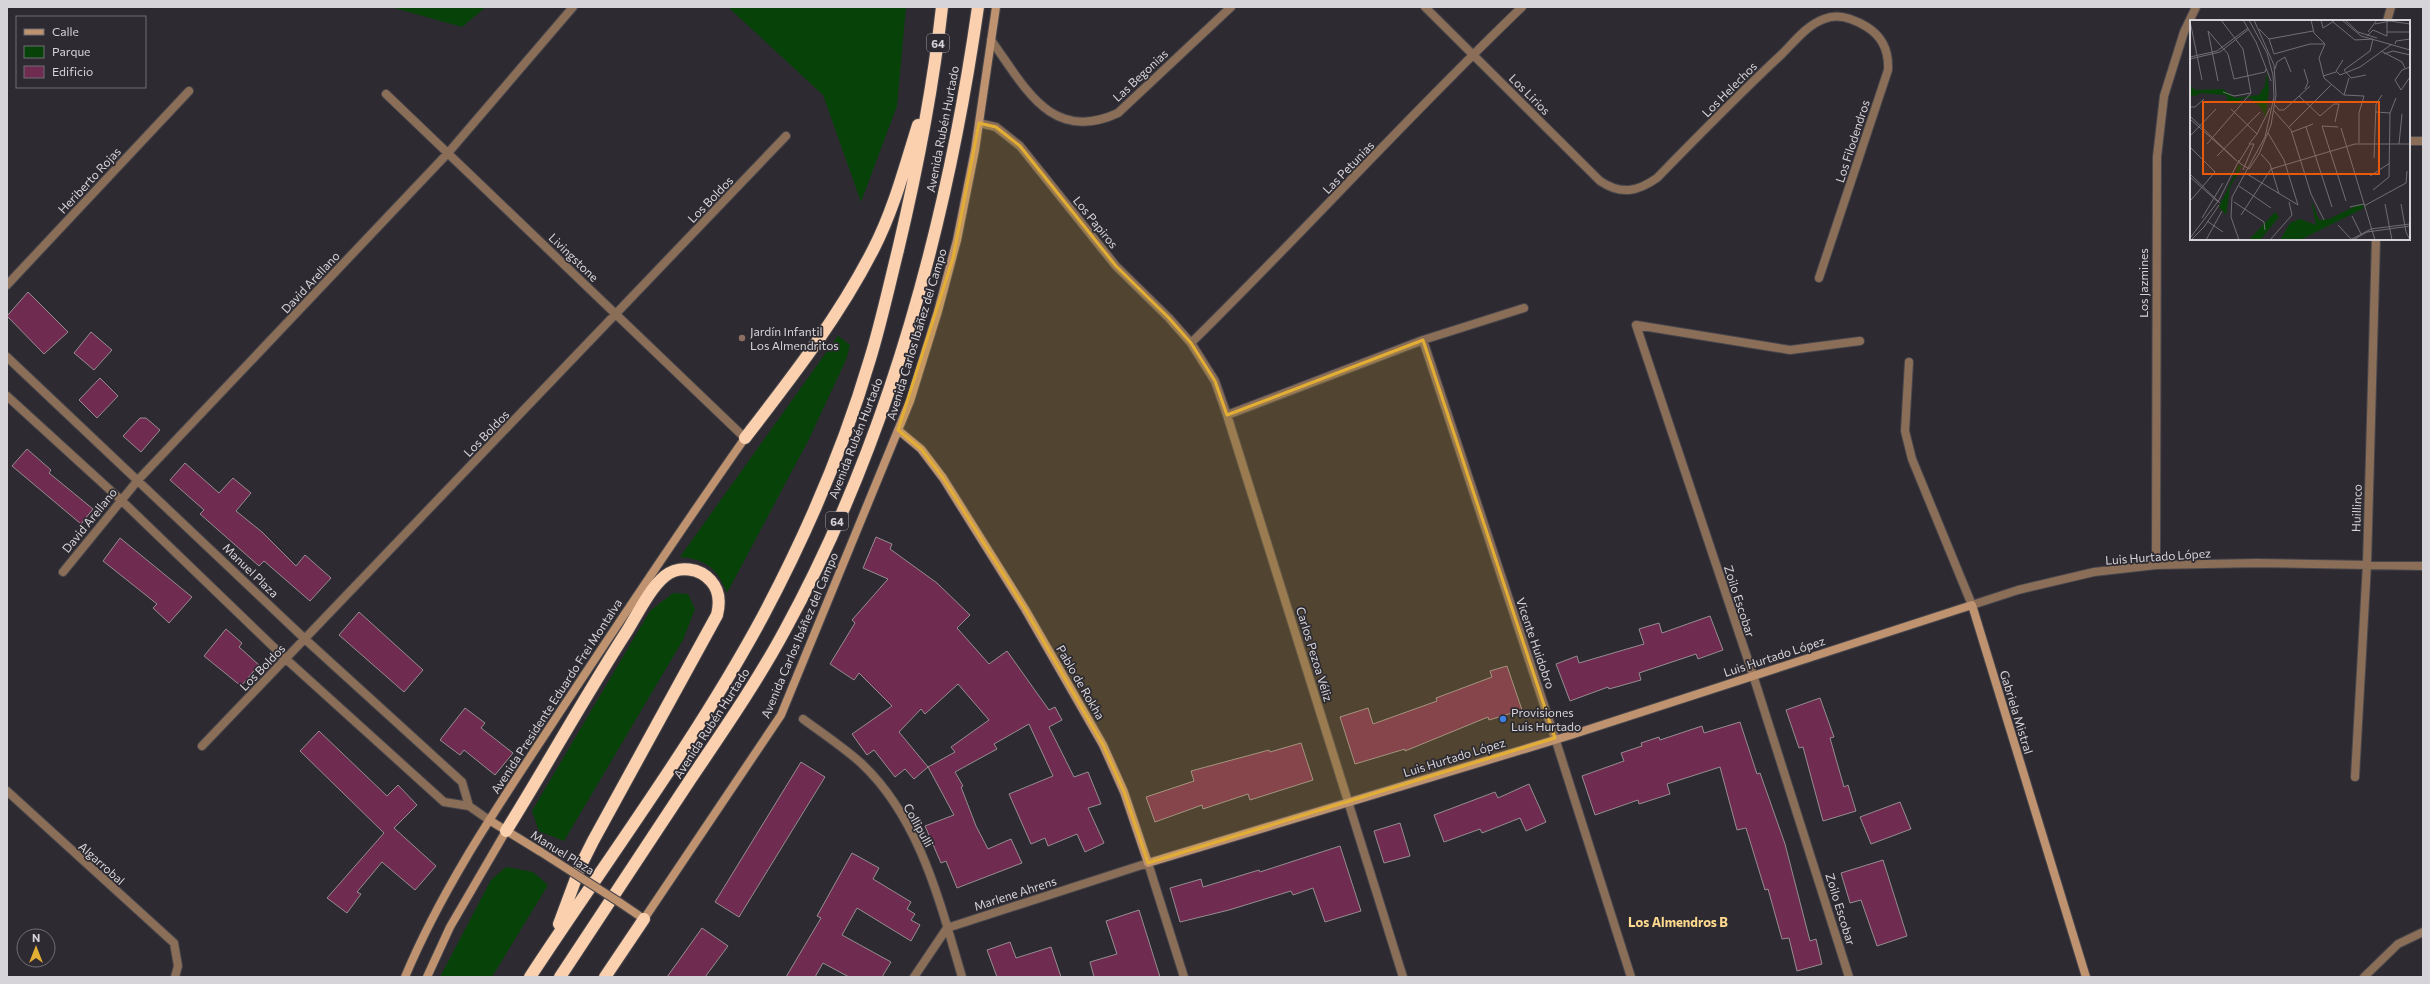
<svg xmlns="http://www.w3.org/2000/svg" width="2430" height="984" viewBox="0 0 2430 984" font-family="Commissioner,sans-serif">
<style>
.green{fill:#074308}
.building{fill:#702b50;stroke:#958d90;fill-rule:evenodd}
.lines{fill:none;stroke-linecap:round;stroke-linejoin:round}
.street-casing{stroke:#48464c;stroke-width:10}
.secondary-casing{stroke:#48464c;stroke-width:10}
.highway-casing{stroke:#48464c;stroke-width:14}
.street{stroke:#8a6e58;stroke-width:8}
.secondary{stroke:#bf936f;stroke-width:8}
.highway{stroke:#fad0af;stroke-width:12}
.secondary-bridge-casing{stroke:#48464c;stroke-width:10;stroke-linecap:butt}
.secondary-bridge{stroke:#bf936f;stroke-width:8}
.marked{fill:#e3ae34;fill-opacity:0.2;stroke:#e3ae34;stroke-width:3;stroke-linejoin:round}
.education-dot{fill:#8d6e63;stroke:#2d2b31;stroke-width:1.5}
.shop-dot{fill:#3f7fe0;stroke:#2d2b31;stroke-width:1.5}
.labels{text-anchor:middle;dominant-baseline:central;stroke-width:3.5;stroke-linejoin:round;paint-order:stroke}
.shield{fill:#2d2b31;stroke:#a3a1a6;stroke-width:1}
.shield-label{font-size:11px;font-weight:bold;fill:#d6d4d8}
.street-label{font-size:12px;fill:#d6d4d8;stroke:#2d2b31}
.poi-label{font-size:12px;fill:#d6d4d8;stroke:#2d2b31;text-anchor:start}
.neighbourhood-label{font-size:13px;font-weight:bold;fill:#feda90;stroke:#2d2b31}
.inset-road{fill:none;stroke:#716f74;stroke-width:1}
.view{fill:#e8590c;fill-opacity:0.15;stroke:#e8590c;stroke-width:2}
.inset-edge{fill:none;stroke:#d6d4d8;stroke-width:2}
</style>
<rect width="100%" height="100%" fill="#2d2b31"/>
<path class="green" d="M391,7h95l-24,20z
M728,7h178l-9,99 -36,96 -38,-107z
M838,336l12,9 -4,15 -38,81 -81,152c-10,-25 -21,-34 -47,-36z
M673,593l15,1 7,15 -12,31 -119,201 -25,-10 -7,-20 118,-200z
M506,867l27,5 15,13 -56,92h-52l51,-97z"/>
<path class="building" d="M28,292l40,40 -24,22 -37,-38z
M91,332l21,18 -18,20 -20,-17z
M100,378l18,18 -21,22 -18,-18z
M140,418h6l14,12 -19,22 -18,-16z
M27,449l24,21 -2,3 44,36 -12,15 -69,-58z
M185,463l34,30 14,-15 18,15 -15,18 26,21 34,34 9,-11 26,23 -21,23 -46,-40 -5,5 -59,-52 4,-4 -34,-30z
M876,537l16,7 -2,5 47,34 33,32 -13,13 32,36 18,-13 42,59 6,-3 7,13 -13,7 25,50 14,-5 13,32 -13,4 16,35 -19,9 -8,-18 -29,12 -3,-8 -14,6 -22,-50 44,-18 -24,-52 -35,20 3,5 -42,23 8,14 -2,1 15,39 12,23 23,-10 11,24 -65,25 -11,-27 -5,2 -16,-37 29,-11 -26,-48 -14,12 -9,-10 -10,8 -21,-27 -7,5 -15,-21 40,-28 -33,-33 -5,7 -24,-16 25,-41 -3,-3 36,-41 -25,-11zM958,684l31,36 -38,27 4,5 -27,15 -29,-35 22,-23 4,5z
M120,538l72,59 -23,26 -16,-15 4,-4 -54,-43z
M359,612l64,58 -19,22 -65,-57z
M1710,616l13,34 -25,9 -2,-5 -57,19 2,7 -32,9 -1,-2 -38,14 -14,-37 21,-8 2,7 65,-19 -5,-15 20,-6 3,10z
M226,629l16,14 -3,4 20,18 -18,21 -37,-30z
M1507,666l15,44 -33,10 -1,-3 -83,34v-2l-50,15 -15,-47 28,-9 5,16 64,-23 -1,-3 56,-21 -2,-6z
M1820,698l14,39 -4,1 14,49 4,-2 8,26 -33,10 -20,-74 -4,1 -13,-38z
M465,708l20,15 -4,5 32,25 -18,22 -31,-25 -4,5 -20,-15z
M1740,722l17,52 3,-1 25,71 25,97 6,-2 6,25 -25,7 -8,-33 -7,1 -14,-50 -3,1 -19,-62 -9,2 -17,-63 -53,17 3,10 -31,10 -1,-4 -43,15 -13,-39 42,-15 -3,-8 21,-7 -1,-3 18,-6 1,3 42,-14 2,7z
M319,731l68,65 11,-11 19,20 -23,23 42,38 -21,24 -33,-28 -25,30 4,2 -14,19 -20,-15 57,-65 -84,-82z
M1301,743l12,37 -63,20 -2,-6 -45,15 -1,-4 -47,17 -9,-25 48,-16 -3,-10 78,-21 1,2z
M801,762l24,15 -86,140 -24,-15z
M1529,784l17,38 -20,9 -6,-13 -38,15 -2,-4 -36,13 -10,-27 61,-23 3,6z
M1900,802l11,27 -40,15 -11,-27z
M1400,823l10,33 -26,7 -10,-32z
M1340,846l21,65 -36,11 -12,-34 -20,7 -2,-4 -62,19 -49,12 -10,-34 31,-9 2,8 56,-17 1,2z
M852,853l27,15 -6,11 38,23 -4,7 8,5 -4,6 9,5 -9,16 -54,-33 -15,27 49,27 -9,15h-33l-26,-14 -8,14h-29l35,-59 -4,-2z
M1883,860l24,76 -30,10 -16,-46 -11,3 -9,-30z
M1139,910l21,67h-66l-4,-15 27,-8 -11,-33z
M702,928l26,18 -23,31h-38z
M1010,942l6,16 35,-11 10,30h-64l-10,-27z"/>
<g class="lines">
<defs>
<path id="street" d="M1425,7l175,174c21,14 37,11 57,-3 41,-42 82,-84 125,-124 12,-12 25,-29 42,-35 14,-6 30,0 43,8 16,10 22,25 21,43l-69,208
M2387,21l4,-14
M991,40c34,47 60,104 127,73l113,-106
M386,94l359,344
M979,123l17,4 24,19 96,120 53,52 22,25 24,38 12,34 176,562
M2409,141h14
M7,285l182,-194
M1423,340l132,398 76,239
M1191,343c112,-110 217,-227 331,-336
M7,357l299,283 156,142 7,24
M1909,362l-4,69 7,28 60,146 46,-15 76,-18 62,-7 101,-2 166,3
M7,396l114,104 166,160 157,142 25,4 20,14
M1227,415l196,-75 101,-32
M2156,565l1,-408 7,-61 20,-64 12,-25
M63,572l75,-92 310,-327 125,-146
M803,719c19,14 40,28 58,44 59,55 79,140 101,214
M202,746l584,-610
M2355,777l12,-213 9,-325
M7,791l167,152 4,23 -3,11
M914,977l33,-49 201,-65 36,114
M1849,977l-96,-302 -117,-350 154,25 70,-9
M2364,977l34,-33 25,-12"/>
<path id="secondary" d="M898,430l23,19 22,29 82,131 78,136 21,47 24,71 423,-128 401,-130 114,372
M489,820l52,32
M619,902l25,17 137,-204 129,-314 28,-90 19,-71 18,-90 21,-143
M405,977c37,-88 89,-165 141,-244 65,-99 131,-198 199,-295
M427,977l23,-50 56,-96"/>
<path id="highway" d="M745,438c47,-61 94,-121 129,-190 20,-39 31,-82 44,-123
M506,831c41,-66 79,-135 121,-200 10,-16 23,-43 38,-55 14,-11 35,-8 46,5 9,10 9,22 6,34l-124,226 -12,24 -22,59
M530,977c78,-119 165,-235 233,-361 43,-81 81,-169 107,-257 11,-36 19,-73 28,-109 19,-80 35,-161 44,-243
M560,977c43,-66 87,-131 130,-197 33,-49 67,-98 95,-150 105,-192 162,-407 193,-623
M605,977l39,-58"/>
</defs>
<use href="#street" class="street-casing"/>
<use href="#secondary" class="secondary-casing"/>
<use href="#highway" class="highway-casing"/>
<use href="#street" class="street"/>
<use href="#secondary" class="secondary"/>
<use href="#highway" class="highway"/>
<defs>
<path id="secondary-bridge" d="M541,852l78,50"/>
</defs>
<use href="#secondary-bridge" class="secondary-bridge-casing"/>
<use href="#secondary-bridge" class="secondary-bridge"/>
</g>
<path class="marked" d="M979,123l17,4 24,19 96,120 53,52 22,25 24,38 12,34 196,-75 132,398 -407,125 -24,-71 -21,-47 -78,-136 -82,-131 -22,-29 -23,-19 55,-172z"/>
<circle class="education-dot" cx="742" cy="338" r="4"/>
<circle class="shop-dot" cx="1503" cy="719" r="4"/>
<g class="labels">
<g class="shield">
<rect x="927" y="34" width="22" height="18" rx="3"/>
<rect x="826" y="512" width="22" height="18" rx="3"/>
</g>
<g class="shield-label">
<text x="938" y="43">64</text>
<text x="837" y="521">64</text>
</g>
<g class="street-label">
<text transform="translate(1140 75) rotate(-43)">Las Begonias</text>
<text transform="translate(1729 89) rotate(-45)">Los Helechos</text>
<text transform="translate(1530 94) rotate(45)">Los Lirios</text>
<text transform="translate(942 129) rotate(-79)">Avenida Rubén Hurtado</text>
<text transform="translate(1852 141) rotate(-72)">Los Filodendros</text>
<text transform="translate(1348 167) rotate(-46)">Las Petunias</text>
<text transform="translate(89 180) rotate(-47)">Heriberto Rojas</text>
<text transform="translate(710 199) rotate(-46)">Los Boldos</text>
<text transform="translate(1096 222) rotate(51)">Los Papiros</text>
<text transform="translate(574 257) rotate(44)">Livingstone</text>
<text transform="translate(310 282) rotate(-47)">David Arellano</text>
<text transform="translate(2143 283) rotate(-90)">Los Jazmines</text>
<text transform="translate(916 334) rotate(-73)">Avenida Carlos Ibáñez del Campo</text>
<text transform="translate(486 433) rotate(-46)">Los Boldos</text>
<text transform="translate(855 438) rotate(-69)">Avenida Rubén Hurtado</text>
<text transform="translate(2356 508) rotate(-88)">Huillinco</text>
<text transform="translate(89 520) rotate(-51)">David Arellano</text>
<text transform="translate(2158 556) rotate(-4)">Luis Hurtado López</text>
<text transform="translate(251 570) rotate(44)">Manuel Plaza</text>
<text transform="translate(1740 601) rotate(72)">Zoilo Escobar</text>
<text transform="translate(799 635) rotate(-67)">Avenida Carlos Ibáñez del Campo</text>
<text transform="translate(1536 643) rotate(71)">Vicente Huidobro</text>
<text transform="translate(1315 654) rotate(73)">Carlos Pezoa Véliz</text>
<text transform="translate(1774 656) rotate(-18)">Luis Hurtado López</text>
<text transform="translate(262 667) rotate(-46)">Los Boldos</text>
<text transform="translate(1081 682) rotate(60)">Pablo de Rokha</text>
<text transform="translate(556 696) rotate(-57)">Avenida Presidente Eduardo Frei Montalva</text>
<text transform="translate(2017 712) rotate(73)">Gabriela Mistral</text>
<text transform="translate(711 723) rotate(-57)">Avenida Rubén Hurtado</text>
<text transform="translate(1454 757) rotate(-17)">Luis Hurtado López</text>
<text transform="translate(919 825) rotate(61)">Collipulli</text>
<text transform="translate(563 852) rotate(32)">Manuel Plaza</text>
<text transform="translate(102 863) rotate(42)">Algarrobal</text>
<text transform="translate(1015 893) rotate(-18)">Marlene Ahrens</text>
<text transform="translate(1841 909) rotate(73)">Zoilo Escobar</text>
</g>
<g class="poi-label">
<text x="750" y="331">Jardín Infantil<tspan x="750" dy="14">Los Almendritos</tspan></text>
<text x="1511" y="712">Provisiones<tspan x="1511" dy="14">Luis Hurtado</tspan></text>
</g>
<g class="neighbourhood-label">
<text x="1678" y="922">Los Almendros B</text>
</g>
</g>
<g transform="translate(2190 20)">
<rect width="220" height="220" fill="#2d2b31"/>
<path d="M77,52l2,19 -4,26 -3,-8 -11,-11h-8l-7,6 -8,-2 -2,-7 -26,-2 -4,3 -6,-1v-9l6,4 27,-1 12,9 24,-3 6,-9zM49,145l3,1 -12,21 -4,28 -7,-8zM121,180l8,20 10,-1 29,-14 4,-1 2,4 -64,32h-20l10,-17 10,-4 16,6zM85,192l4,5 -19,23h-11z" fill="#074308"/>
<path class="inset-road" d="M53,0l13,22M121,0l3,13 11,11 -6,14 5,20 20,17 20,1 -5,17v30M131,0l2,8 11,-7M152,0l19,16 49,14M155,0l13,12 19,6M0,1l12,59M143,2l22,18 18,-1 -3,12 -26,19 7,8 15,-3M185,4l15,-3 20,3M69,9l10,10 44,-8M18,11l20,23 6,25 31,-7 1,-3M18,11l10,50M178,12l9,-12M197,12h23M177,16l6,-6 14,6v-16M79,19l5,15 36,-10h15M66,22l15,39M205,24l1,-3 14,-2M191,31l21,11 3,6M194,34l9,-3 17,4M0,37l27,-6 31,-23M0,39l30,-7 29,-23M153,40l-7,11 4,4 20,-8 32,-23M220,47l-8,3 -7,10 6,10 9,-13M85,49l2,-7 8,-5 6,15M114,49l4,13 -3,7M133,56l13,-4M33,72l11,4 17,-3M154,75l5,-17M109,76l21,20 14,-12h5l-4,18M85,85l4,5h5l26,-24M0,87h5l9,-8M41,89l26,25M84,91l17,19 20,64 13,26M186,92l14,1M0,96l47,45M0,99l47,42M99,107l42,-42M116,107l26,80M148,107l-16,-1 24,75M151,108l34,112M102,112l21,-8M78,113l16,27 14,45M67,114l13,-26M0,116l26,-27M17,124l44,-51 -8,-44 -22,-29M59,124l8,-10M209,124l3,-30M0,127l25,25 -24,28M71,134l9,10 9,30M27,136l43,-44M184,138l2,-54 6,-9M48,142l11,7 10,-15 12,-29 5,-30 -2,-30 -20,-45M49,142l11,-18h4l-11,26M0,154l30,29M57,154l51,31M180,156l20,-13M0,157l28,25M49,166l32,22M183,170l16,-13 1,-64 6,-15M44,182l30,20 1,8M195,184l7,36M211,184l5,28 4,8M174,186l42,-23 1,-12M160,187l14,-3M51,195l30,-46 84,-25h55M162,196l9,18M12,198l21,-35M17,201l16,11M148,205l13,14M0,218l29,-38 20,-40M1,220l13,-13 15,-22M16,220l16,-29M49,220l-8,-23 1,-20 33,-60 9,-40 -1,-22 -6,-22 -18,-33M80,220l22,-25 -3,-13M160,220l21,-11 39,-5M163,220l14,-8 43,-6"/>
<path class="view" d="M13,82h176v72h-176z"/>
<rect width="220" height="220" class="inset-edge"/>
</g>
<rect width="2430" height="984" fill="none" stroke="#d6d4d8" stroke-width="16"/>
<rect x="16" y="16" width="130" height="72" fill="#2d2b31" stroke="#716f74"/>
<rect x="24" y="29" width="20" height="6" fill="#bf936f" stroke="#716f74"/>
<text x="52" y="36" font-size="12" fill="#d6d4d8">Calle</text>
<rect x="24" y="46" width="20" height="12" fill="#074308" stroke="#716f74"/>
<text x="52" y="56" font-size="12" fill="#d6d4d8">Parque</text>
<rect x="24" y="66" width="20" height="12" fill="#702b50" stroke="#716f74"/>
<text x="52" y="76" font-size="12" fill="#d6d4d8">Edificio</text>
<g transform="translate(36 948)"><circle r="19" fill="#2d2b31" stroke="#716f74"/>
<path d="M0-3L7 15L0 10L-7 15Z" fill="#e3ae34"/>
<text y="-6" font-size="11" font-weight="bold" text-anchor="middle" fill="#d6d4d8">N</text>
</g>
</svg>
